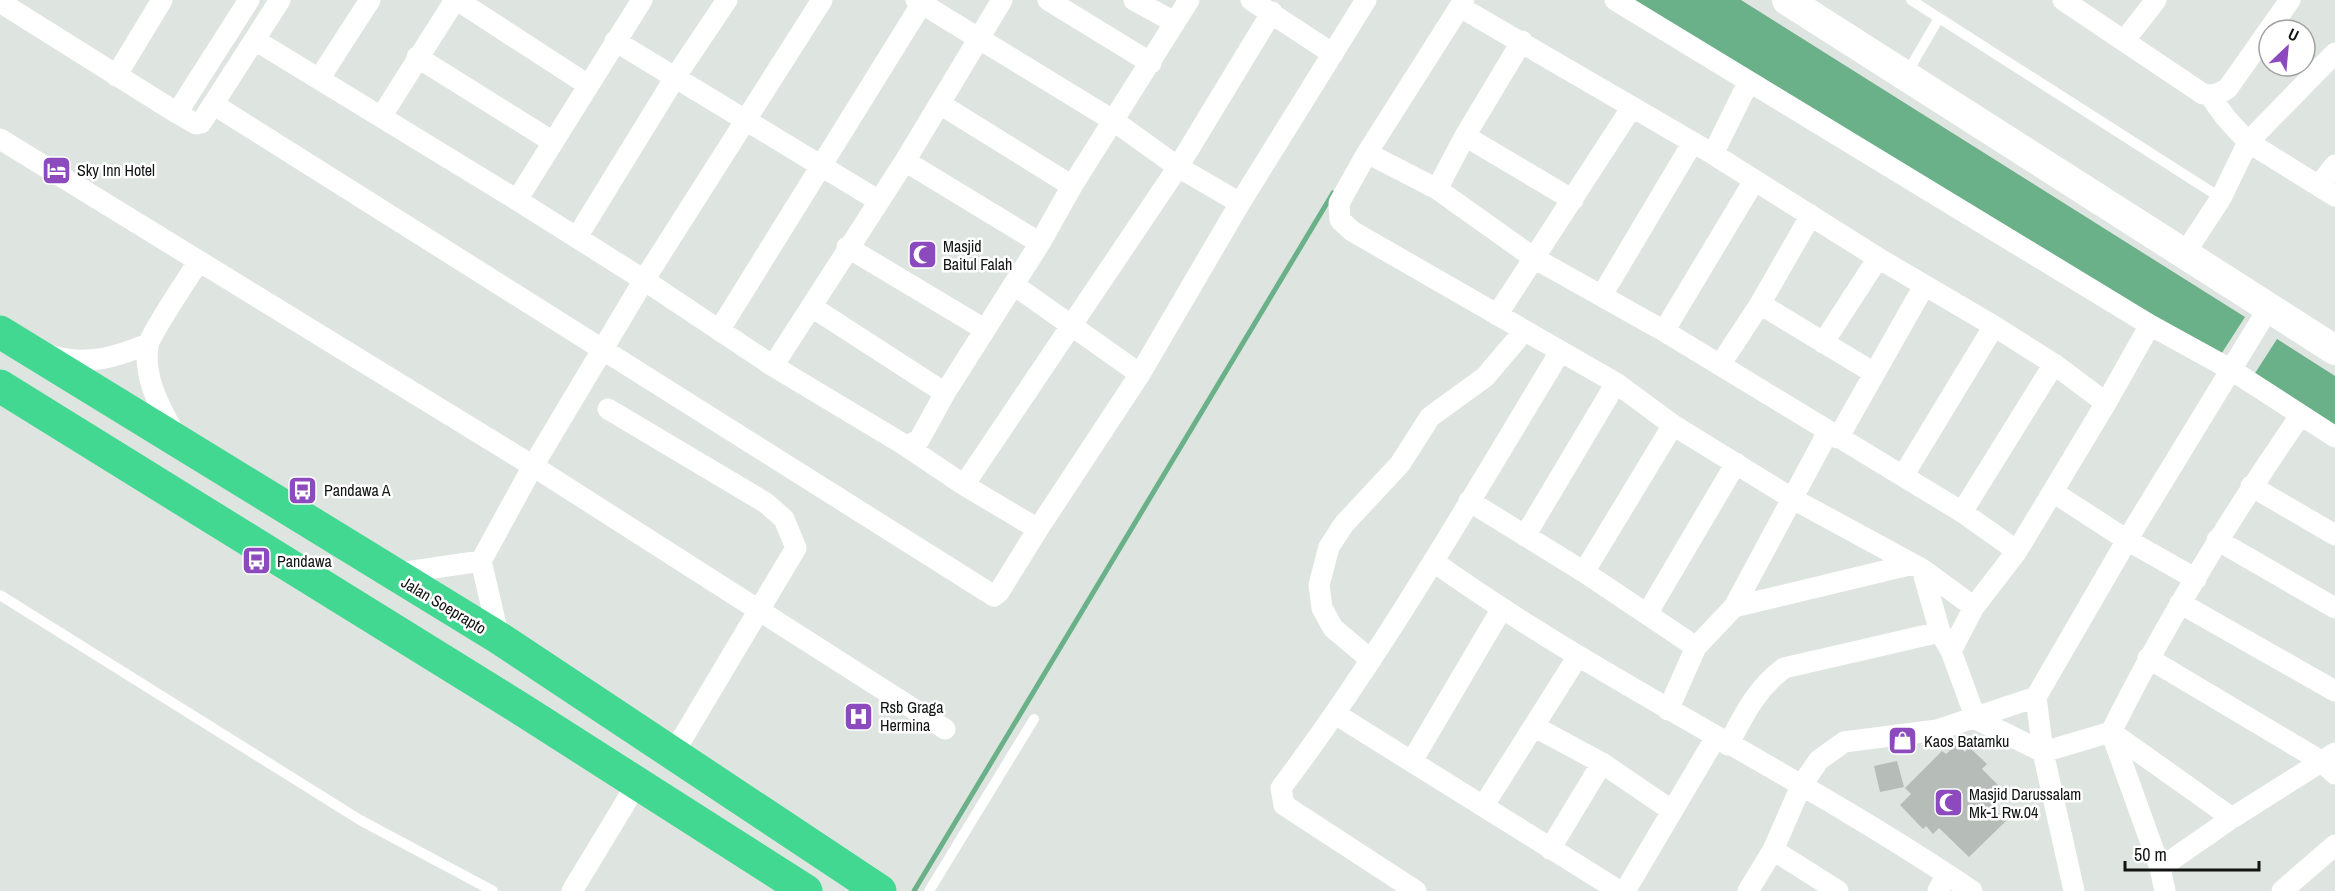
<svg xmlns="http://www.w3.org/2000/svg" width="2335" height="891" viewBox="0 0 2335 891" font-family="'Archivo Narrow',sans-serif">
<style>
.water{fill:#6ab088}
.lines{fill:none;stroke-linecap:round;stroke-linejoin:round}
.stream{stroke:#6ab088;stroke-width:5}
.building{fill:#b6bcb8}
.lane{stroke:#fff;stroke-width:10}
.street{stroke:#fff;stroke-width:21}
.secondary{stroke:#fff;stroke-width:30}
.highway{stroke:#42d891;stroke-width:33}
.labels{text-anchor:middle;dominant-baseline:central;stroke-width:5;stroke-linejoin:round;paint-order:stroke}
.poi-label{font-size:16px;fill:#121413;stroke:#fff;text-anchor:start}
.street-label{font-size:16px;fill:#121413;stroke:#fff}
</style>
<rect width="100%" height="100%" fill="#dee4e0"/>
<path class="water" d="M1623,0h118l504,317 -27,42z
M2277,339l58,37v57l-85,-52z"/>
<g class="lines">
<path class="stream" d="M914,891l419,-698"/>
</g>
<path class="building" d="M1957,744l8,8 4,-5 18,17 -5,5 16,16 -8,8 7,7 -6,6 15,15 -37,36 -30,-29 -6,6 -7,-8 -3,3 -23,-24 11,-11 -6,-6 37,-37 4,3z
M1897,761l7,26 -24,5 -6,-26z"/>
<g class="lines">
<path class="lane" d="M1911,0l310,198
M1907,73l32,-55
M0,595l360,225 133,71
M929,891l105,-172"/>
<path class="street" d="M457,0l131,85
M916,0l198,121 64,46 62,36
M1048,0l103,63
M1134,0l40,22
M1251,0l82,54
M1464,0l-97,153 -28,50 1,17 12,11 264,152 57,42 120,74 129,70 52,38
M1615,0l535,325 80,44 105,68
M2063,0l140,94c11,2 17,0 25,-6l62,-88
M0,2l177,111 72,-113
M1460,7l253,147 165,104 116,68 60,38 52,39
M255,40l262,160 127,80 129,86 130,78 6,1 10,-5 26,-47 95,-150 32,-57 117,-186
M615,41l264,160
M2124,41l32,-41
M417,57l136,85
M116,76l46,-76
M319,79l51,-79
M2210,96l16,22 22,24 87,54
M213,104l781,492 5,-4 39,-63 102,-155 100,-171 126,-203
M940,104l132,82
M177,113l19,11 5,-1 79,-123
M381,117l74,-117
M1465,136l108,64
M0,139l533,327 412,263
M1367,153l70,36 97,69 130,73 298,181 55,39
M1713,154l35,-71
M905,161l135,82
M2319,185l16,-20
M1437,189l28,-53 57,-95
M517,200l125,-200
M577,237l99,-161 51,-76
M847,247l137,82
M2185,253l36,-55 27,-56 87,-89
M1014,285l126,89
M1602,295l91,-153
M1760,304l114,69
M812,307l133,86
M1497,315l135,-208
M720,329l204,-329
M1664,331l90,-150
M1823,343l55,-85
M53,356c35,10 63,1 95,-12
M1720,365l40,-61 51,-89
M773,366l132,-205 97,-161
M608,409l158,94 18,16 12,29 -123,206
M176,437c-15,-28 -33,-58 -28,-91 2,-12 41,-69 50,-84
M1838,438l86,-152
M903,444l61,41 74,44
M1903,476l91,-150
M964,485l214,-318 94,-155
M2251,486l84,49
M2053,492l74,48 69,39
M1469,501l115,71 112,75
M1962,512l92,-148
M1525,536l91,-153
M2217,540l118,68
M1434,562c171,122 364,211 538,329
M1922,569l18,63 11,19 25,68 67,33 68,-20
M1584,572l89,-147
M393,574l88,-13
M2180,603l155,88
M1734,607l179,-43
M1647,614l89,-151
M499,638l-18,-77 52,-95 111,-186 178,-280
M1951,651l23,-44 43,-56 89,-148 44,-78
M2148,658l173,103 14,13
M1371,660l-38,-32 -11,-20 -3,-23 10,-38 15,-23 56,-60 30,-47 55,-40 39,-46
M1668,710l28,-63 38,-40 94,-175
M1337,715l282,176
M1535,727l67,36 69,47
M2111,732l121,86
M1728,745c16,-30 28,-56 56,-77l156,-36
M1412,761l89,-151
M1484,805l94,-149
M1550,849l52,-86
M1773,850l65,41
M2160,868l72,-50 103,-65
M572,891l66,-109
M1416,891l-132,-86 -3,-17c104,-138 189,-288 279,-436
M1625,891l91,-154
M1748,891l25,-41 28,-64 18,-26 25,-18 93,-12 99,-33
M1938,891l9,-17
M2074,891l-31,-139 -7,-55 91,-157 141,-231
M2165,891l-5,-23 -49,-136c55,-110 119,-215 189,-316
M2282,891l53,-46"/>
<path class="secondary" d="M1787,0l548,350"/>
<path class="highway" d="M0,332l499,306 381,253
M0,386l521,323 285,182"/>
</g>
<defs>
<symbol id="hotel-square" viewBox="-11 -11 22 22"><rect x="-9" y="-9" width="18" height="18" rx="4" fill="#8d4abf" stroke="#fff"/><path d="M-6-4.5h1.5V1H6V5H4.5V3h-9V5H-6ZM-4 0a1.8 1.8 0 1 1 3.6 0ZM.5 0V-2.5h3Q6-2.5 6 0Z" fill="#fff"/></symbol>
<symbol id="mosque-square" viewBox="-11 -11 22 22"><rect x="-9" y="-9" width="18" height="18" rx="4" fill="#8d4abf" stroke="#fff"/><path d="M3.5-4.9A6 6 0 1 0 3.5 4.9A5 5 0 1 1 3.5-4.9Z" fill="#fff"/></symbol>
<symbol id="bus-square" viewBox="-11 -11 22 22"><rect x="-9" y="-9" width="18" height="18" rx="4" fill="#8d4abf" stroke="#fff"/><path d="M-5-6H5V4H4V6H2V4H-2V6H-4V4H-5ZM-3.5-4V0h7V-4ZM-3.5 1.2v1.5H-2V1.2ZM2 1.2v1.5H3.5V1.2Z" fill="#fff"/></symbol>
<symbol id="hospital-square" viewBox="-11 -11 22 22"><rect x="-9" y="-9" width="18" height="18" rx="4" fill="#8d4abf" stroke="#fff"/><path d="M-5-5h3v3.5h4V-5h3V5h-3V1.5h-4V5h-3Z" fill="#fff"/></symbol>
<symbol id="shop-square" viewBox="-11 -11 22 22"><rect x="-9" y="-9" width="18" height="18" rx="4" fill="#8d4abf" stroke="#fff"/><path d="M-5-2.5h2.3a2.7 3.5 0 0 1 5.4 0H5L5.5 6h-11ZM-1.5-2.5h3a1.5 2.3 0 0 0-3 0Z" fill="#fff"/></symbol>
</defs>
<g fill-rule="evenodd">
<use href="#hotel-square" x="40" y="154" width="33" height="33"/>
<use href="#mosque-square" x="906" y="238" width="33" height="33"/>
<use href="#bus-square" x="286" y="474" width="33" height="33"/>
<use href="#bus-square" x="240" y="544" width="33" height="33"/>
<use href="#hospital-square" x="842" y="700" width="33" height="33"/>
<use href="#shop-square" x="1886" y="724" width="33" height="33"/>
<use href="#mosque-square" x="1932" y="786" width="33" height="33"/>
</g>
<g class="labels">
<g class="poi-label">
<text x="77" y="170">Sky Inn Hotel</text>
<text x="943" y="246">Masjid<tspan x="943" dy="18">Baitul Falah</tspan></text>
<text x="324" y="490">Pandawa A</text>
<text x="277" y="561">Pandawa</text>
<text x="880" y="707">Rsb Graga<tspan x="880" dy="18">Hermina</tspan></text>
<text x="1924" y="741">Kaos Batamku</text>
<text x="1969" y="794">Masjid Darussalam<tspan x="1969" dy="18">Mk-1 Rw.04</tspan></text>
</g>
<g class="street-label">
<text transform="translate(444 605) rotate(31)">Jalan Soeprapto</text>
</g>
</g>
<g transform="translate(2287 48) rotate(26)"><circle r="28" fill="#ffffff" stroke="#a0a1a1" stroke-width="1.5"/>
<path d="M0-4.5L10 22L0 15L-10 22Z" fill="#8d4abf"/>
<text y="-9" font-size="16" font-weight="bold" text-anchor="middle" fill="#121413">U</text>
</g>
<path d="M2125 861v9h134v-9" fill="none" stroke="#121413" stroke-width="3"/>
<text x="2134" y="861" font-size="18" fill="#121413" stroke="#ffffff" stroke-width="4.5" paint-order="stroke">50 m</text>
</svg>
